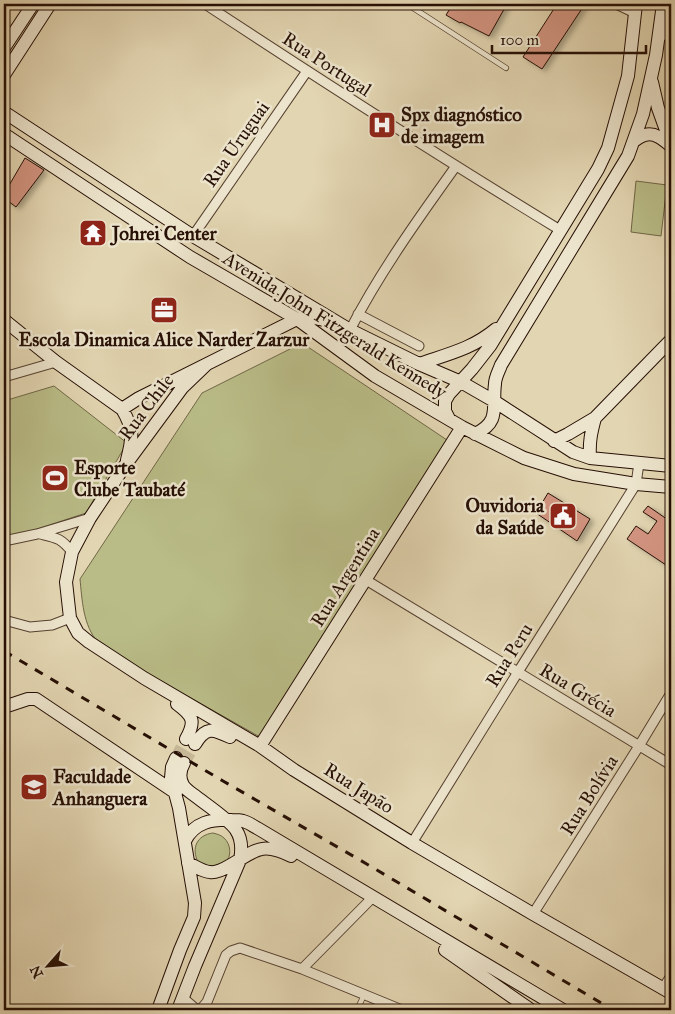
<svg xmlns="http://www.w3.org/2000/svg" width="675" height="1014" viewBox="0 0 675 1014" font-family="'IM FELL Great Primer',serif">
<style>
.green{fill:#b9bc87;stroke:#706646}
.building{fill:#d29480;stroke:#260f05;filter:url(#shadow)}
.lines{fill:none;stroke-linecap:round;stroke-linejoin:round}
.secondary-tunnel{stroke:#c6b797;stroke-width:12;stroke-dasharray:12 6;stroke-linecap:butt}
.lane-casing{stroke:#554030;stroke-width:6}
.street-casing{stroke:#554030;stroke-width:11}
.secondary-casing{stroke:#260f05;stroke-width:14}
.lane{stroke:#ece4cc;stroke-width:4.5}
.street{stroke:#ece4cc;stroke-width:9}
.secondary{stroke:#ece4cc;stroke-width:12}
.rail{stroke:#260f05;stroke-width:3;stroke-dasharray:9 9;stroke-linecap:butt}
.labels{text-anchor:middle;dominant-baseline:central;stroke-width:5;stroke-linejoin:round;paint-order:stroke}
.street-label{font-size:19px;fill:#260f05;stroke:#ece4cc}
.poi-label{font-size:19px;font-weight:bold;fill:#260f05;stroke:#ece4cc;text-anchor:start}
</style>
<defs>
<filter id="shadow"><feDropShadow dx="4" dy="2.5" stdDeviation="2.5" flood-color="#0004"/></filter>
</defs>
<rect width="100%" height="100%" fill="#e2d5b1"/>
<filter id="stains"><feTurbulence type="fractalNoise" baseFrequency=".004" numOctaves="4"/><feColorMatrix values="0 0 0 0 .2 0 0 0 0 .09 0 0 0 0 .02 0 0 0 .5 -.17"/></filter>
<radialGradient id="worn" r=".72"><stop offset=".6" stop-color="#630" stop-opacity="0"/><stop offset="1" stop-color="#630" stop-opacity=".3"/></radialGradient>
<path class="green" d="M636,181l31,4 -6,51 -30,-4z
M302,343l145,97 -187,297 -147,-83c-5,-4 -11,-7 -15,-12 -15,-16 -16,-43 -18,-63l122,-186z
M54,386l73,57 -41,70 -82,27v-139z
M213,833c4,1 8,2 11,5 7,6 8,19 1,25 -3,3 -8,4 -11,6l-16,-7c-7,-14 -1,-27 15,-29z"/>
<path class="building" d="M453,4h54l-18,32 -28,-14 -1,1 -14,-8z
M557,4h28l-43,65 -19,-12z
M25,158l19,12 -28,37 -12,-9v-4z
M548,493l42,26 -13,22 -41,-28z
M648,506l23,16v34l-5,9 -39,-26 9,-13 12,8 9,-13 -14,-9z"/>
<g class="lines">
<path class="secondary-tunnel" d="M176,758l10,-19
M184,763l11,-19"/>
<defs>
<path id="lane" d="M407,4l99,64
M4,908l2,-1
M357,1010l7,-15"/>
<path id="street" d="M205,4c117,77 235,153 355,226
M616,4l19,9
M658,37l13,-4
M193,236l114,-165
M358,314l61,32
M350,330c30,-58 68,-111 106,-164
M4,377l52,-15
M40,534c17,4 21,4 32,18
M4,541l33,-7 53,-16
M366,580l305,185
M4,620l26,7 22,-2 18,-7
M412,843l106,-171 118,-188 3,-21
M533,914l106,-168 32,-53
M302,969l71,-72
M663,988l8,-12
M183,998l14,12
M200,1010l7,-8 19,-47 5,-4 9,-3 62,21 100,41"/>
<path id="secondary" d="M4,48l29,-44
M4,75l46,-71
M652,82l6,26 13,36
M4,112l189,124 157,94 69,34 42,18 33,19 79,51 17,6 81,8
M4,134l186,123 107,62 78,57 87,51 62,31 50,16 62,10 35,3
M634,141c3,-2 7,-5 11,-6 10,-3 19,5 26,11
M4,320l52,42 66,47c12,20 11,28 5,51
M207,364l-25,24 -56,76 -36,54 -18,34 -6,30 4,36 8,15 11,9 55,36 116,68 34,24 118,73 121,71 138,79
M419,364c29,-10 53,-15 77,-35
M122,409l17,-11 158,-79 18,-1 13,3
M449,419l-4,-8v-10l4,-7 23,-25 18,-23 108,-177 10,-21 20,-72 8,-72
M475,434c26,-12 17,-27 20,-50 0,-7 4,-13 6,-19l127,-209 15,-42 13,-59 7,-51
M554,441l14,-7 27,-16 76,-78
M590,458c-1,-16 1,-25 5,-40
M177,704c16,12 19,17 9,35
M4,707l24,-8h8l140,94
M195,744c11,-18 18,-15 35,-7
M260,746l202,-319
M185,841c9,-19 27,-22 47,-21 3,0 8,0 11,1 5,1 10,5 14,7l306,182
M188,863c7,3 15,9 22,9 7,1 14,-3 19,-6 26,-15 32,-25 62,-10
M445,950l86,60
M158,1010l22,-60 14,-33 1,-14 -16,-95 -8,-30 1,-11 4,-9
M178,1010l17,-44 45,-106c2,-10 2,-21 -4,-30 -6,-10 -32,-27 -42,-35 -4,-3 -9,-6 -11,-10 -4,-7 -3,-15 1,-22"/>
</defs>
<use href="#lane" class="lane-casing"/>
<use href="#street" class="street-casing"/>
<use href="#secondary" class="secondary-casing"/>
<use href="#lane" class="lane"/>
<use href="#street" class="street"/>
<use href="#secondary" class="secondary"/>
<path class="rail" d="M4,651l219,130 137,79 253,150"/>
</g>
<defs>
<symbol id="hospital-square" viewBox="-11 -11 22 22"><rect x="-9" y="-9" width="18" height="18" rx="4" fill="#8f2418" stroke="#ece4cc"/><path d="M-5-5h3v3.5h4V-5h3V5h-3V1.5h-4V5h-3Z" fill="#fff"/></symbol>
<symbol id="temple-square" viewBox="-11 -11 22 22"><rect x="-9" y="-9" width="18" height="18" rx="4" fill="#8f2418" stroke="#ece4cc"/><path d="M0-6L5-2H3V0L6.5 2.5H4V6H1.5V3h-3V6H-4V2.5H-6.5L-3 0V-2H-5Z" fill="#fff"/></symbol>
<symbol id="office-square" viewBox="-11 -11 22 22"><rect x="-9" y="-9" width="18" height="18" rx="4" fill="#8f2418" stroke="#ece4cc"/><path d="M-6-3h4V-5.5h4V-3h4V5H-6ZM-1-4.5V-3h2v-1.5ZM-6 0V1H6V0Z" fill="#fff"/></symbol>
<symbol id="stadium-square" viewBox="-11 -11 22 22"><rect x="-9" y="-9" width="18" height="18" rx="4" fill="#8f2418" stroke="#ece4cc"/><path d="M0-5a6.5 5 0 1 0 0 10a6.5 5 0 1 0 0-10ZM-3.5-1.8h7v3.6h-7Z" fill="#fff"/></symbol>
<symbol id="civic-square" viewBox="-11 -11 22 22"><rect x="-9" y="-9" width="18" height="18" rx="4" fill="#8f2418" stroke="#ece4cc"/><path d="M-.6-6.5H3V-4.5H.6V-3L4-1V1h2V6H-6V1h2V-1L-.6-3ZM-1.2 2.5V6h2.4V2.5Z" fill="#fff"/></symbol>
<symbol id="university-square" viewBox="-11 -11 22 22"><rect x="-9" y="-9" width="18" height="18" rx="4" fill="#8f2418" stroke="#ece4cc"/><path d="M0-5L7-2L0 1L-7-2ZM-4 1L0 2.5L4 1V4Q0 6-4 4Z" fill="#fff"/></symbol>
</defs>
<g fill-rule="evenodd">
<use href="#hospital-square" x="366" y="109" width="32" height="32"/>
<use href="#temple-square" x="77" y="217" width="32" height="32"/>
<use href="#office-square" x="148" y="294" width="32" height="32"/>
<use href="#stadium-square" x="39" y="462" width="32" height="32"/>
<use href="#civic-square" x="547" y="500" width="32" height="32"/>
<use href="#university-square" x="18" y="771" width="32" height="32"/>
</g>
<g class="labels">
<g class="street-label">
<text transform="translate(327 64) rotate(33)">Rua Portugal</text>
<text transform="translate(236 144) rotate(-55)">Rua Uruguai</text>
<text transform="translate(335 325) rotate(32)">Avenida John Fitzgerald Kennedy</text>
<text transform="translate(146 407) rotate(-53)">Rua Chile</text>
<text transform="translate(345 577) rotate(-58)">Rua Argentina</text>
<text transform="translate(509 655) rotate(-58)">Rua Peru</text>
<text transform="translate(578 690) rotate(31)">Rua Grécia</text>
<text transform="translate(359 788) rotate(32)">Rua Japão</text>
<text transform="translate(589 795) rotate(-58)">Rua Bolívia</text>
</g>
<g class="poi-label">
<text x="401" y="114">Spx diagnóstico<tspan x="401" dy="22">de imagem</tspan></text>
<text x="112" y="233">Johrei Center</text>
<text x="164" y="339" text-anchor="middle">Escola Dinamica Alice Narder Zarzur</text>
<text x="74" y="467">Esporte<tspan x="74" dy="22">Clube Taubaté</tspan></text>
<text x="544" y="505" text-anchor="end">Ouvidoria<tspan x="544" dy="22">da Saúde</tspan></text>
<text x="53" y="776">Faculdade<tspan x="53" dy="22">Anhanguera</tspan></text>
</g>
</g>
<rect width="675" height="1014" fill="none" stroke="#e2d5b1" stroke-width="20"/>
<rect x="5" y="5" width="665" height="1004" fill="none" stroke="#260f05" stroke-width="2.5"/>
<rect x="10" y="10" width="655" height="994" fill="none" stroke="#260f05"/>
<g transform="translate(48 966) rotate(243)" stroke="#ece4cc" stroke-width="4" paint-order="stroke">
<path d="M0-4L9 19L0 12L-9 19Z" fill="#260f05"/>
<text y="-8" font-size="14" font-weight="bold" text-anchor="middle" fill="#260f05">N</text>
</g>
<path d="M492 45v8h154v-8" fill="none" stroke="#260f05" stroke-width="2.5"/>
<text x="500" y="45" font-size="15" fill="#260f05" stroke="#ece4cc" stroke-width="4" paint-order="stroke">100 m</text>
<rect width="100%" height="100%" filter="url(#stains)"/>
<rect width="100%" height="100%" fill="url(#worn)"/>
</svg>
